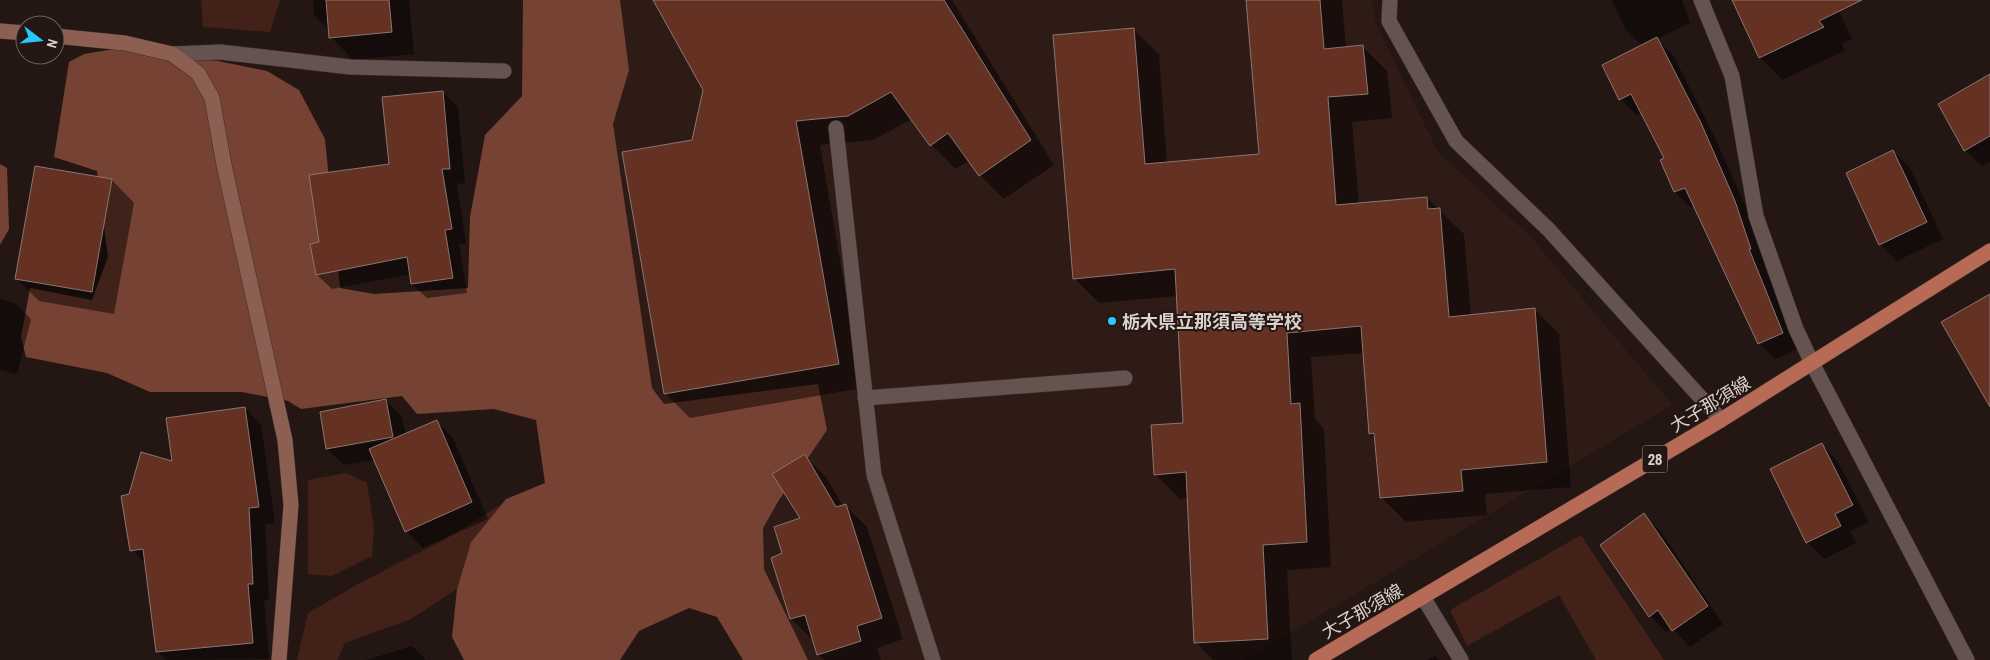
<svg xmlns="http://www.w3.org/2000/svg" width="1990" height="660" viewBox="0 0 1990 660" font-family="'Archivo Narrow','Noto Sans JP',sans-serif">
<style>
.built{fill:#2f1b16}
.green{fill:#422118}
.forest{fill:#764234}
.shadow{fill:#0007}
.building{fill:#643123;stroke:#897773}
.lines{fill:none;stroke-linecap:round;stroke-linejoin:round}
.lane-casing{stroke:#3a302f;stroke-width:16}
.street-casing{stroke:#3a302f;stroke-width:16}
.secondary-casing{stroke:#3a302f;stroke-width:16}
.primary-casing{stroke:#3a302f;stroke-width:16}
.lane{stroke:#64534e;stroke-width:15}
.street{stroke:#64534e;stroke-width:15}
.secondary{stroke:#8d5f52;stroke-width:15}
.primary{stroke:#b76a56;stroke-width:15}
.poi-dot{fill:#28c8ff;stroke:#241713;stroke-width:2}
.labels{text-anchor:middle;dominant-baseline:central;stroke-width:4;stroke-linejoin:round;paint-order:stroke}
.shield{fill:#241713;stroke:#a49996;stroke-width:1}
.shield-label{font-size:16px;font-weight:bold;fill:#dbd1ce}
.poi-label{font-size:18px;font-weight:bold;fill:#dbd1ce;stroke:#241713;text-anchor:start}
.street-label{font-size:18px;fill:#dbd1ce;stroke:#241713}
</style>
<rect width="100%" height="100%" fill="#241713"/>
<path class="built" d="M574,0h798l4,24 62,128 93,85 141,168 -427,255h-447l-160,-227z"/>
<path class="green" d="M201,0h79l-10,32 -67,-5z
M346,473l21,10 7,45 -2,28 -40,20 -24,-2v-94z
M502,504l-31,38 -14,47 -46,30 -66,24 -8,17h-40l11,-47 52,-30 85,-44z
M1581,535l83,125h-68l-37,-65 -92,51 -17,-36z"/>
<path class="forest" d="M523,0h97l9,70 -16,54 39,264 12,16 154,-20 9,46 -48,70 -16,28 1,41 44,91h-65l-26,-43 -28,-9 -50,23 -19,29h-156l-12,-23 5,-48 14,-47 31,-38 4,-5 39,-16 -9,-63 -42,-11 -77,5 -15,-18 -101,13 -13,-8 -46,-9h-92l-43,-19 -81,-16 -5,-20 9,-49 62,12 16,-43 -11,-86 -43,-14 15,-95 15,-8 30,-5 104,12 49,10 32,19 26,49 15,149 34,6 94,-6 2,-71 15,-82 37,-39z
M0,164l7,4 2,61 -9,16z"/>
<path class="shadow" d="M313,0h96l5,54 -61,6 -22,-23 -1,-6 -16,-16z
M655,0h297l102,165 -50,34 -24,-24 -11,-15 -13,9 -25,-24 -19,-26 -39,21 -53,5 42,243 -172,30 -25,-25 28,-252 12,-51z
M1247,0h95l4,48 16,-2 25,25 5,47 -40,4 7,82 68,-6 37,36 7,82 63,-7 25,25 12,153 -86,7 2,21 -81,7 -25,-25 -5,-57 -6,-7 -6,-80 -53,4 4,62 9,10 7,138 -44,3 5,90h-79l-17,-18 -8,-144 -8,1 -25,-25 30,-50 -7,-128 -79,7 -25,-25 60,-248 25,24 8,109 93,-8z
M1612,0h70l8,23 -33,16 16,16 43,85 35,79 16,46 -3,1 34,83 -23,10 -16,-16 -65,-137 -3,2 -16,-16 -14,-31 5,-2 -24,-47 -6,3 -16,-16 -16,-33 38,-20 -17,-17z
M1733,0h95l10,9 14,30 -11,5 5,6 -64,30 -22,-23z
M1990,76v86l-8,4 -17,-16z
M443,92l15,15 7,76 -8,1 9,60h-7l8,49 -40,5 -15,-14 -1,-10 -79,15 -15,-14 4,-32 69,-78z
M1893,151l17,17 33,71 -46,22 -17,-17z
M112,180l22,23 -20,111 -75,-13 -23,-23z
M0,299l15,4 16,16 -14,55 -17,-4z
M385,400l17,17 4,18 30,-14 17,17 35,81 -65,29 -17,-17 -31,-71 -31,5 -17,-16z
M245,408l16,17 14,98 -10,1 4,76h-5l5,59 -103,1 -9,-9 -10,-86 -15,-15 -2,-54z
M1822,445l16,17 31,60 -19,9 6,12 -32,16 -17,-17z
M804,456l22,21 17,29 2,-1 22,22 36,112 -26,9 4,12h-57l-6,-6 -5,-14 -22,-21 -8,-65 19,-35z
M1644,515l17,17 62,92 -33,23 -18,-19 -6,4 -16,-16z
M412,646l14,14h-60z
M1435,656l4,4h-11z"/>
<path class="building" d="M326,0h63l3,32 -63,6z
M653,0h291l87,140 -52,36 -31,-43 -18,13 -39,-54 -43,24 -52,5 43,243 -175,30 -42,-242 70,-12 11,-50z
M1246,0h74l4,49 39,-4 5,49 -40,3 8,108 91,-8 1,12 12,-1 9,109 86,-9 12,154 -86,8 2,21 -83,7 -6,-65 -5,1 -8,-108 -74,7 4,71 9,-1 7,139 -44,3 5,94 -74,4 -8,-171 -32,3 -3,-50 32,-2 -8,-154 -102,10 -20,-244 81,-7 11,136 114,-10z
M1732,0h130l-43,21 5,6 -65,31z
M1657,37l44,86 34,78 16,48h-2l34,84 -25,11 -73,-156 -11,4 -14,-32 4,-2 -33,-64 -12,6 -17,-35z
M1990,74v62l-26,15 -26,-47z
M443,91l7,78h-8l10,60 -7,1 8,48 -42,6 -4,-27 -91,18 -6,-31 9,-2 -10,-67 80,-11 -7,-67z
M1893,150l34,72 -48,23 -33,-72z
M35,166l77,13 -20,113 -77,-13z
M1990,294v113l-49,-85z
M386,399l7,38 -67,12 -6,-37z
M245,407l14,100 -10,1 4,76h-5l5,59 -97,9 -13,-103 -13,2 -9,-55 8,-2 12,-42 31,9 -6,-43z
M437,420l35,82 -67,30 -36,-83z
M1822,443l31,62 -18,9 6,12 -35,17 -36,-74z
M805,454l31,53 10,-3 36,114 -25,8 4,15 -44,14 -12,-40 -15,4 -19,-61 11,-5 -8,-26 26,-9 -28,-44z
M1644,513l64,93 -36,25 -14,-21 -9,7 -49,-72z"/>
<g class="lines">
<defs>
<path id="lane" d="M1701,0l31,76 24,140 40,113 16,34 155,297
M836,128l38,347 59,185
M865,398l260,-20"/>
<path id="street" d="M1390,0l-1,21 67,120 92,88 173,191
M172,54l48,-2 130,15 154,4
M1423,597l38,63"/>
<path id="secondary" d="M0,31l25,2
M55,36l70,7 47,11 26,19 14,25 12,67 61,275 6,65 -12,155"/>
<path id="primary" d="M1316,660l405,-240 269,-169"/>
</defs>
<use href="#lane" class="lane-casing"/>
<use href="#street" class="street-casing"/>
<use href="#secondary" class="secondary-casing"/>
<use href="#primary" class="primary-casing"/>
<use href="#lane" class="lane"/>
<use href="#street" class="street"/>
<use href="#secondary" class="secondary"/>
<use href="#primary" class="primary"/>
</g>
<circle class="poi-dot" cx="1112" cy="321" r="5"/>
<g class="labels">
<rect class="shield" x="1642.5" y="445.5" width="25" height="27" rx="4"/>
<g class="shield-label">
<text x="1655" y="459">28</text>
</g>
<g class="poi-label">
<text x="1122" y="321">栃木県立那須高等学校</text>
</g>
<g class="street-label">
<text transform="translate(1710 404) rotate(-31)">大子那須線</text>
<text transform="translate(1362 611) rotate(-30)">大子那須線</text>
</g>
</g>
<g transform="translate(40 40) rotate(106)"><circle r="24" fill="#241713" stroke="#6d615e"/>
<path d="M0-4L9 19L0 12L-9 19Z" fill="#28c8ff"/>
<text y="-8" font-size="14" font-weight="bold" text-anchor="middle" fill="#dbd1ce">N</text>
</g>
</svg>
